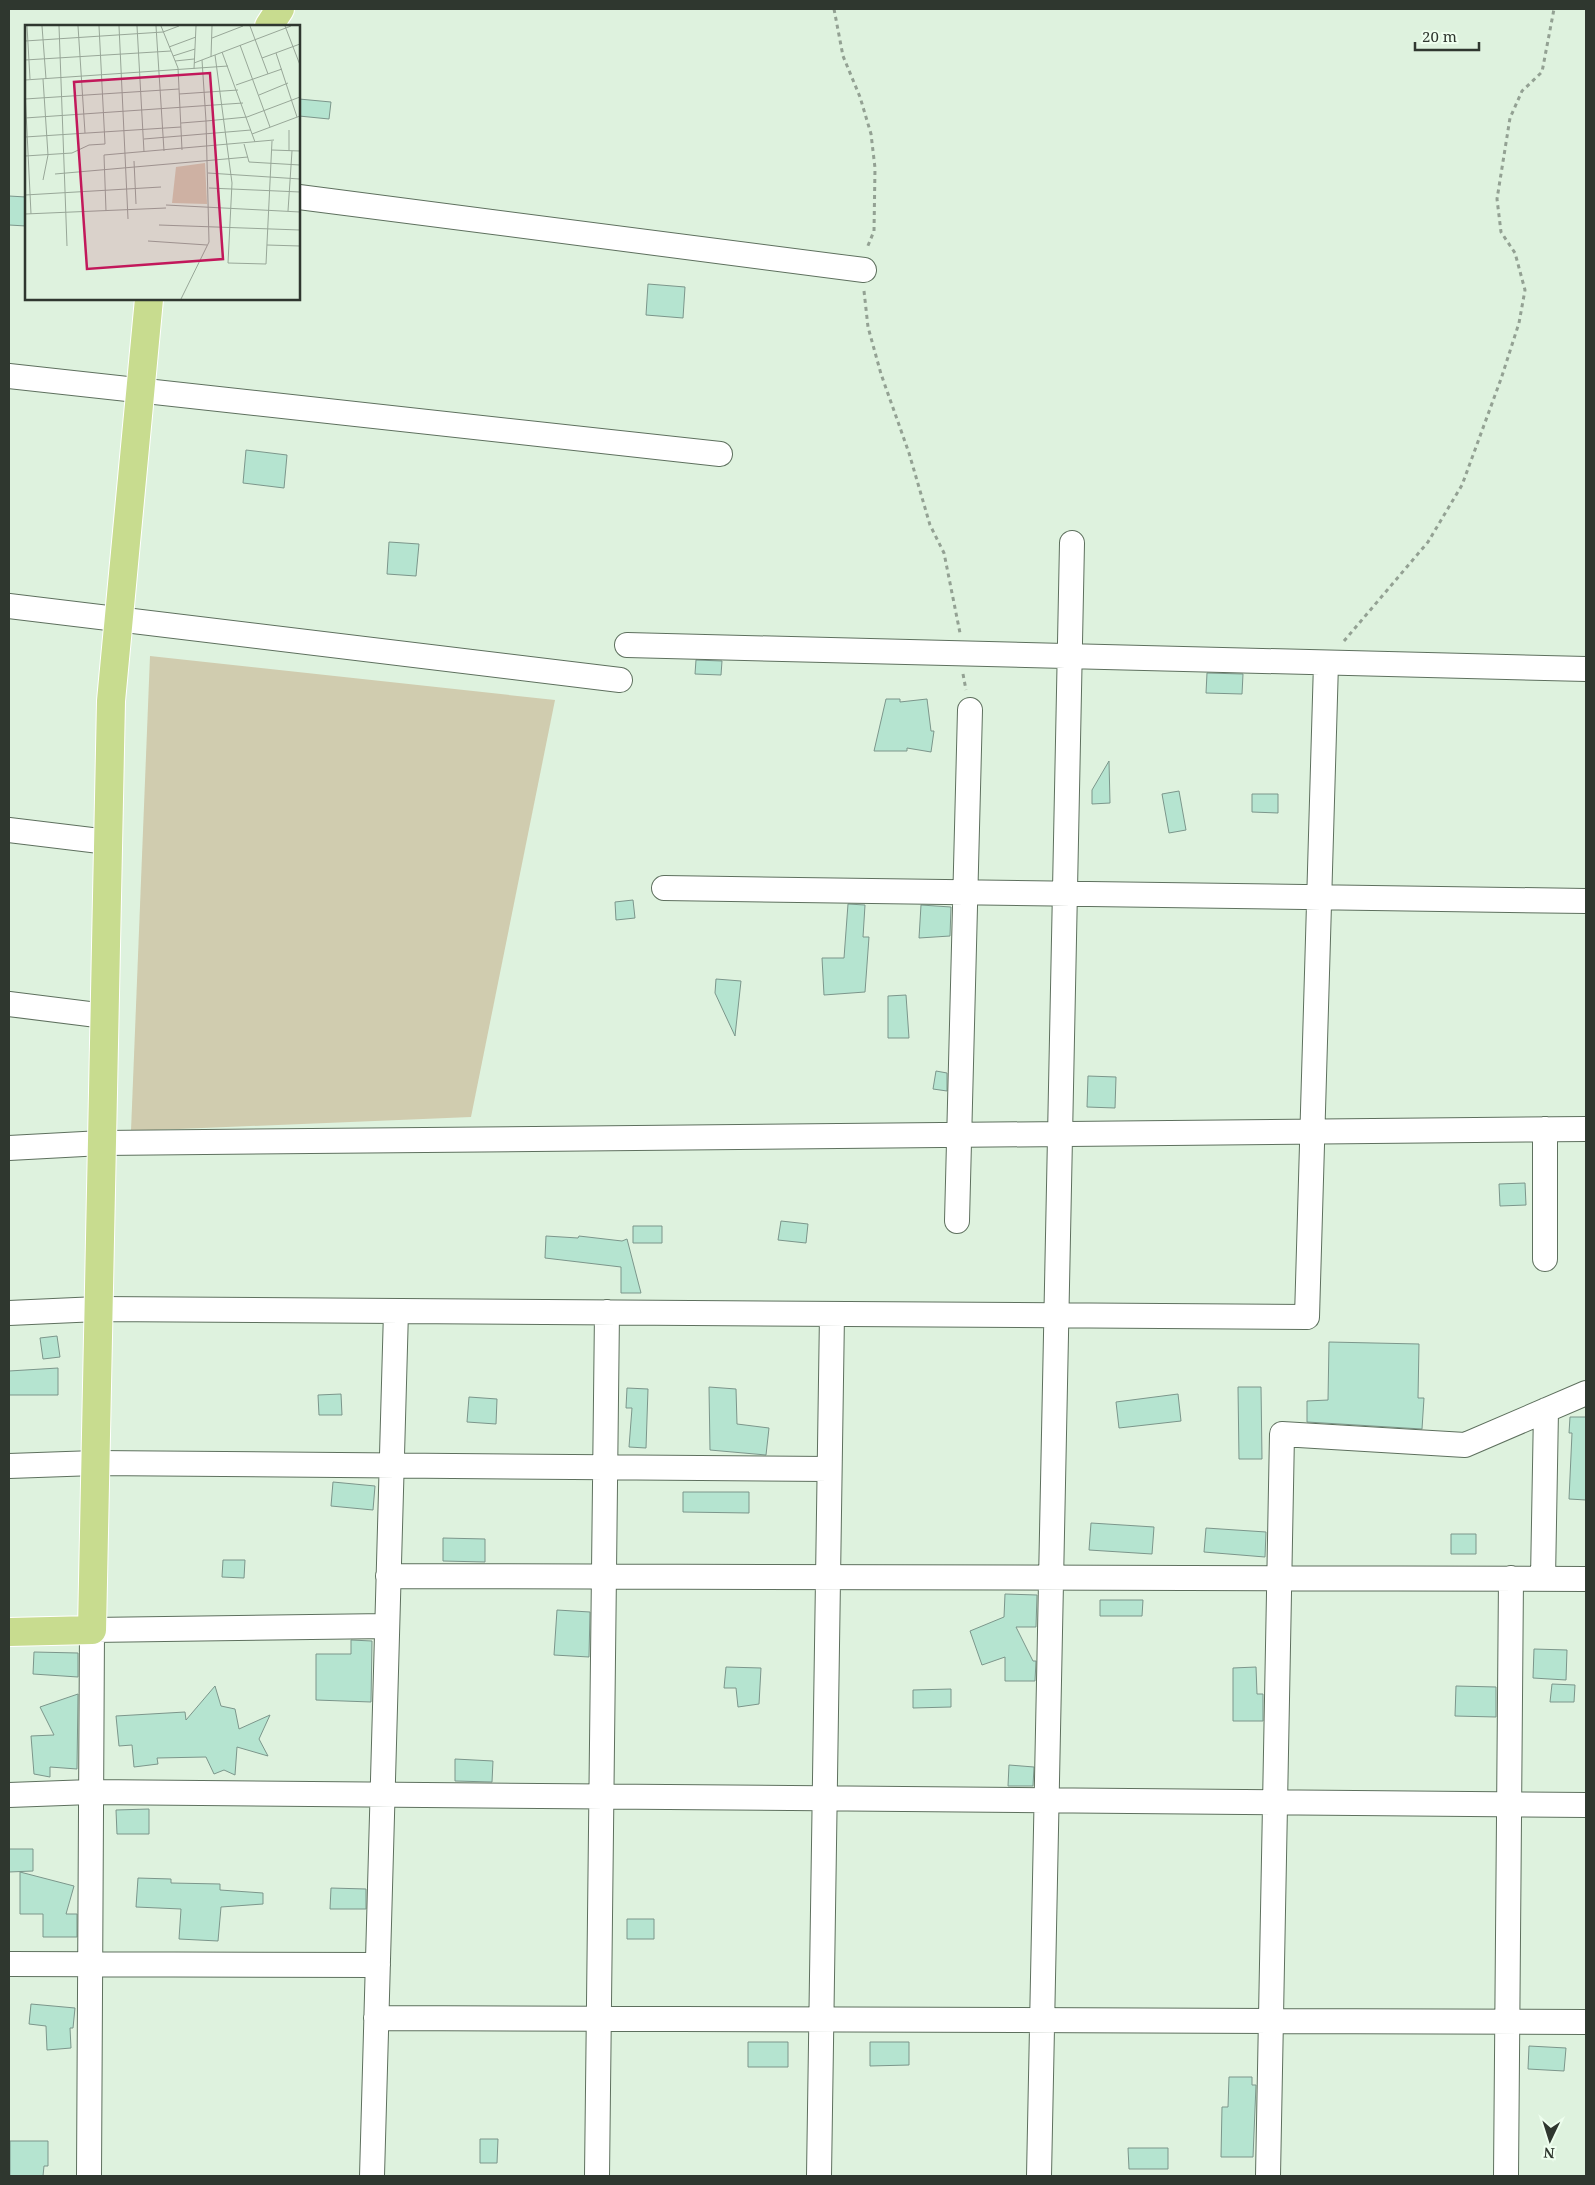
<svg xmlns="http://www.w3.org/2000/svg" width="1595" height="2185" viewBox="0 0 1595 2185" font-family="'Noto Serif',serif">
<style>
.green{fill:#d0ccaf}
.building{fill:#b5e4d0;stroke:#7c968b}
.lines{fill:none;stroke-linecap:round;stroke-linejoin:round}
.minor-casing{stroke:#5e705e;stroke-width:26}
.major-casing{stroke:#fff;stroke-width:30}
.path{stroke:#93a193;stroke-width:3;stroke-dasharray:4 4;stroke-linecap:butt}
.minor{stroke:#fff;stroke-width:24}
.major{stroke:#c8dc8f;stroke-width:28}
.inset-road{fill:none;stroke:#98a798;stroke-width:1}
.view{fill:#c2185b;fill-opacity:0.15;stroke:#c2185b;stroke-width:2.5}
.inset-edge{fill:none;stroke:#2f372f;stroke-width:2.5}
</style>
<rect width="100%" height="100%" fill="#def2de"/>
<path class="green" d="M150,656l405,44 -84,417 -340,14z"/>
<path class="building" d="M299,99l32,3 -2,17 -30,-3z
M9,196l17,1v29l-17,-1z
M648,284l37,3 -2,31 -37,-3z
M246,450l41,5 -3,33 -41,-5z
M389,542l30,2 -3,32 -29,-2z
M696,660l26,1 -1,14 -26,-1z
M1207,673l36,1 -1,20 -36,-1z
M886,699h14v3l27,-3 4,32h3l-3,21 -24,-4v3h-33z
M1109,761l1,42 -18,1v-14z
M1179,791l7,39 -17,3 -7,-39z
M1252,794h26v19l-26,-1z
M633,900l2,18 -19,2 -1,-18z
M848,904l17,1 -2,32h6l-4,55 -41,3 -2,-37h22z
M921,905l30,2 -1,29 -31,2z
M716,979l25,2 -6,55 -20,-43z
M906,995l3,43h-21v-42z
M936,1071l11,2v18l-14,-2z
M1088,1076l28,1 -1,31 -28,-1z
M1525,1183l1,22 -26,1 -1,-22z
M781,1221l27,3 -2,19 -28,-3z
M633,1226h29v17h-29z
M546,1236l32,2 1,-2 43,5 5,-2 14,54h-20v-26l-76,-9z
M57,1336l3,21 -17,2 -3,-21z
M1329,1342l90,2 -1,54h6l-2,31 -115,-7v-21l21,-1z
M58,1368v27h-49v-24z
M709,1387l27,2 1,35 32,4 -3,27 -56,-5z
M1238,1387h23l1,72h-23z
M627,1388l21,1 -2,59 -17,-1 3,-39h-6z
M341,1394l1,21h-23l-1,-20z
M1178,1394l3,27 -62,7 -3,-26z
M469,1397l28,2 -1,25 -29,-2z
M1570,1417h16v83l-17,-1 3,-66h-3z
M333,1482l42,4 -2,24 -42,-4z
M683,1492h66v21l-66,-1z
M1091,1523l63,4 -2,27 -63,-4z
M1206,1528l60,4 -1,25 -61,-5z
M1451,1534h25v20h-25z
M443,1538l42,1v23l-42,-1z
M223,1560h22l-1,18 -22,-1z
M1005,1594l32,1 -1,32h-20l17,34h3l-1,20h-30v-24l-23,8 -12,-34 34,-14z
M1100,1600h43l-1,16h-42z
M557,1610l33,2 -1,45 -35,-2z
M351,1640l21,1 -1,61 -55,-2v-46h35z
M1534,1649l33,1 -1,30 -33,-2z
M34,1652l44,1v24l-45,-3z
M726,1667l35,1 -2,36 -21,3 -2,-19h-12z
M1256,1667l1,27h6v27h-30v-53z
M1552,1684l23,1 -1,17h-24z
M215,1686l6,20 14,3 4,20 31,-14 -11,24 9,17 -31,-9 -2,28 -11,-5 -10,4 -8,-17 -49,1 1,6 -24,3 -2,-22 -13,1 -3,-30 69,-4 1,8z
M1456,1686l40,1v30l-41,-1z
M951,1689v18l-38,1v-18z
M78,1694l-1,75 -27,-2v10l-16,-3 -3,-38 23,-1 -14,-28z
M455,1759l38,2 -1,21 -37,-1z
M1009,1765l25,2 -1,19h-25z
M149,1809v25h-32l-1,-24z
M9,1849h24v22l-24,1z
M20,1872l54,14 -8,28h11v23h-34v-23h-23z
M138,1878l33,1v4l49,1v6l43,3v11l-42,3 -3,34 -39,-2 2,-30 -45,-2z
M331,1888l35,1v20h-36z
M627,1919h27v20h-27z
M31,2004l44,4 -2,20h-3l1,20 -24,2 -1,-24 -17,-2z
M748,2042h40v25h-40z
M870,2042h39v23l-39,1z
M1529,2046l37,2 -2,23 -36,-2z
M1229,2077h23v8h4l-3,72h-32l1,-50h6z
M480,2139h18l-1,24h-17z
M10,2141h38v25h-4l-1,10h-33z
M1128,2148h40v21h-39z"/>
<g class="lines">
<defs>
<path id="minor" d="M299,197l565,73
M9,376l711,78
M9,606l611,74
M627,645l959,24
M9,830l99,12
M664,888l922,13
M9,1004l96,12
M1545,1129v130
M9,1148l93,-5 1484,-14
M957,1221l13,-511
M9,1313l89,-4 1209,8 19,-654
M9,1466l86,-3 734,6
M388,1576l1198,3
M1543,1579l3,-169
M9,1795l82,-3 1495,13
M9,1964l369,1
M376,2018l1210,4
M89,2176l3,-546 295,-4
M372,2176l24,-865
M597,2176l10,-864
M819,2176l13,-862
M1039,2176l33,-1633
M1268,2176l14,-742 183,11 121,-52
M1506,2176l5,-598"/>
<path id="major" d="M269,26l11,-17
M9,1632l83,-2 19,-929 38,-402"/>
</defs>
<use href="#minor" class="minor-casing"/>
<use href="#major" class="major-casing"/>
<path class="path" d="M834,9l9,47 17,41 11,37 4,34 -1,63 -7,17
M864,291l4,36 13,47 28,79 21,72 14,28 16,80
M1344,641l84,-99 34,-57 39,-106 18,-56 6,-33 -10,-37 -14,-21 -4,-33 13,-81 12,-27 20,-19 12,-63
M963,674l3,16"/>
<use href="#minor" class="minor"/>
<use href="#major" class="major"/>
</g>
<g transform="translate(25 25)">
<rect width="275" height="275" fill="#def2de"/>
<path d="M180,138l2,41 -35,-1 4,-36z" fill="#d0ccaf"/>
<path class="inset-road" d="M2,1l3,53M17,1l4,53M34,1l8,220M53,1l7,107M94,1l9,193M112,1l7,126M131,1l8,125M136,1l17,42 4,82M225,1l18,48M260,1l15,39M187,13l31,-12M0,16l138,-9 16,-6M215,20l30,82M144,22l27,-10M197,27l33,90M251,28l21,64M190,30l17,128 -4,80 38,1 6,-123M148,31l22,-7M186,32l1,-31M237,33l38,-14M0,35l146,-9M150,36l19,-2M169,38l97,-37M169,44l2,-43M0,55l203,-14M211,60l46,-16M0,66l6,123M154,69l59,-4M234,70l29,-12M0,74l154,-10M0,93l218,-15M156,98l25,-2 -4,-61M264,105v21M227,109l48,-18M0,112l156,-10M119,114l107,-9M219,119l5,18 51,3M247,125l28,1M0,131l47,-3 17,-8 16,-1 -6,-118M109,136l2,43M183,148l92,6M30,149l193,-17M18,155l5,-25 -5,-76M184,163l91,4M0,170l136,-8M141,180l134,7M81,186l-2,-56 170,-15M263,186l4,-60M0,189l141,-6M134,200l141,5M123,216l59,4M242,220l33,1M156,274l28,-57 -3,-121 41,-4 53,-20"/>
<path class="view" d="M185,48l13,186 -136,10 -13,-187z"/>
<rect width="275" height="275" class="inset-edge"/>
</g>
<rect width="1595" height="2185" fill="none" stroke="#2f372f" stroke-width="20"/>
<g transform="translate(1550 2140) rotate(184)" stroke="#eefeee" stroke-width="4" paint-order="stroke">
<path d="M0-4L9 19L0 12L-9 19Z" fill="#2f372f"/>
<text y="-8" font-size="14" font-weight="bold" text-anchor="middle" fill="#2f372f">N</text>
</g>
<path d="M1415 42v8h64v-8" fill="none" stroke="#2f372f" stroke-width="2.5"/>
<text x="1422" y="42" font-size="15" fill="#2f372f" stroke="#eefeee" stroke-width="4" paint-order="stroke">20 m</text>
</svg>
